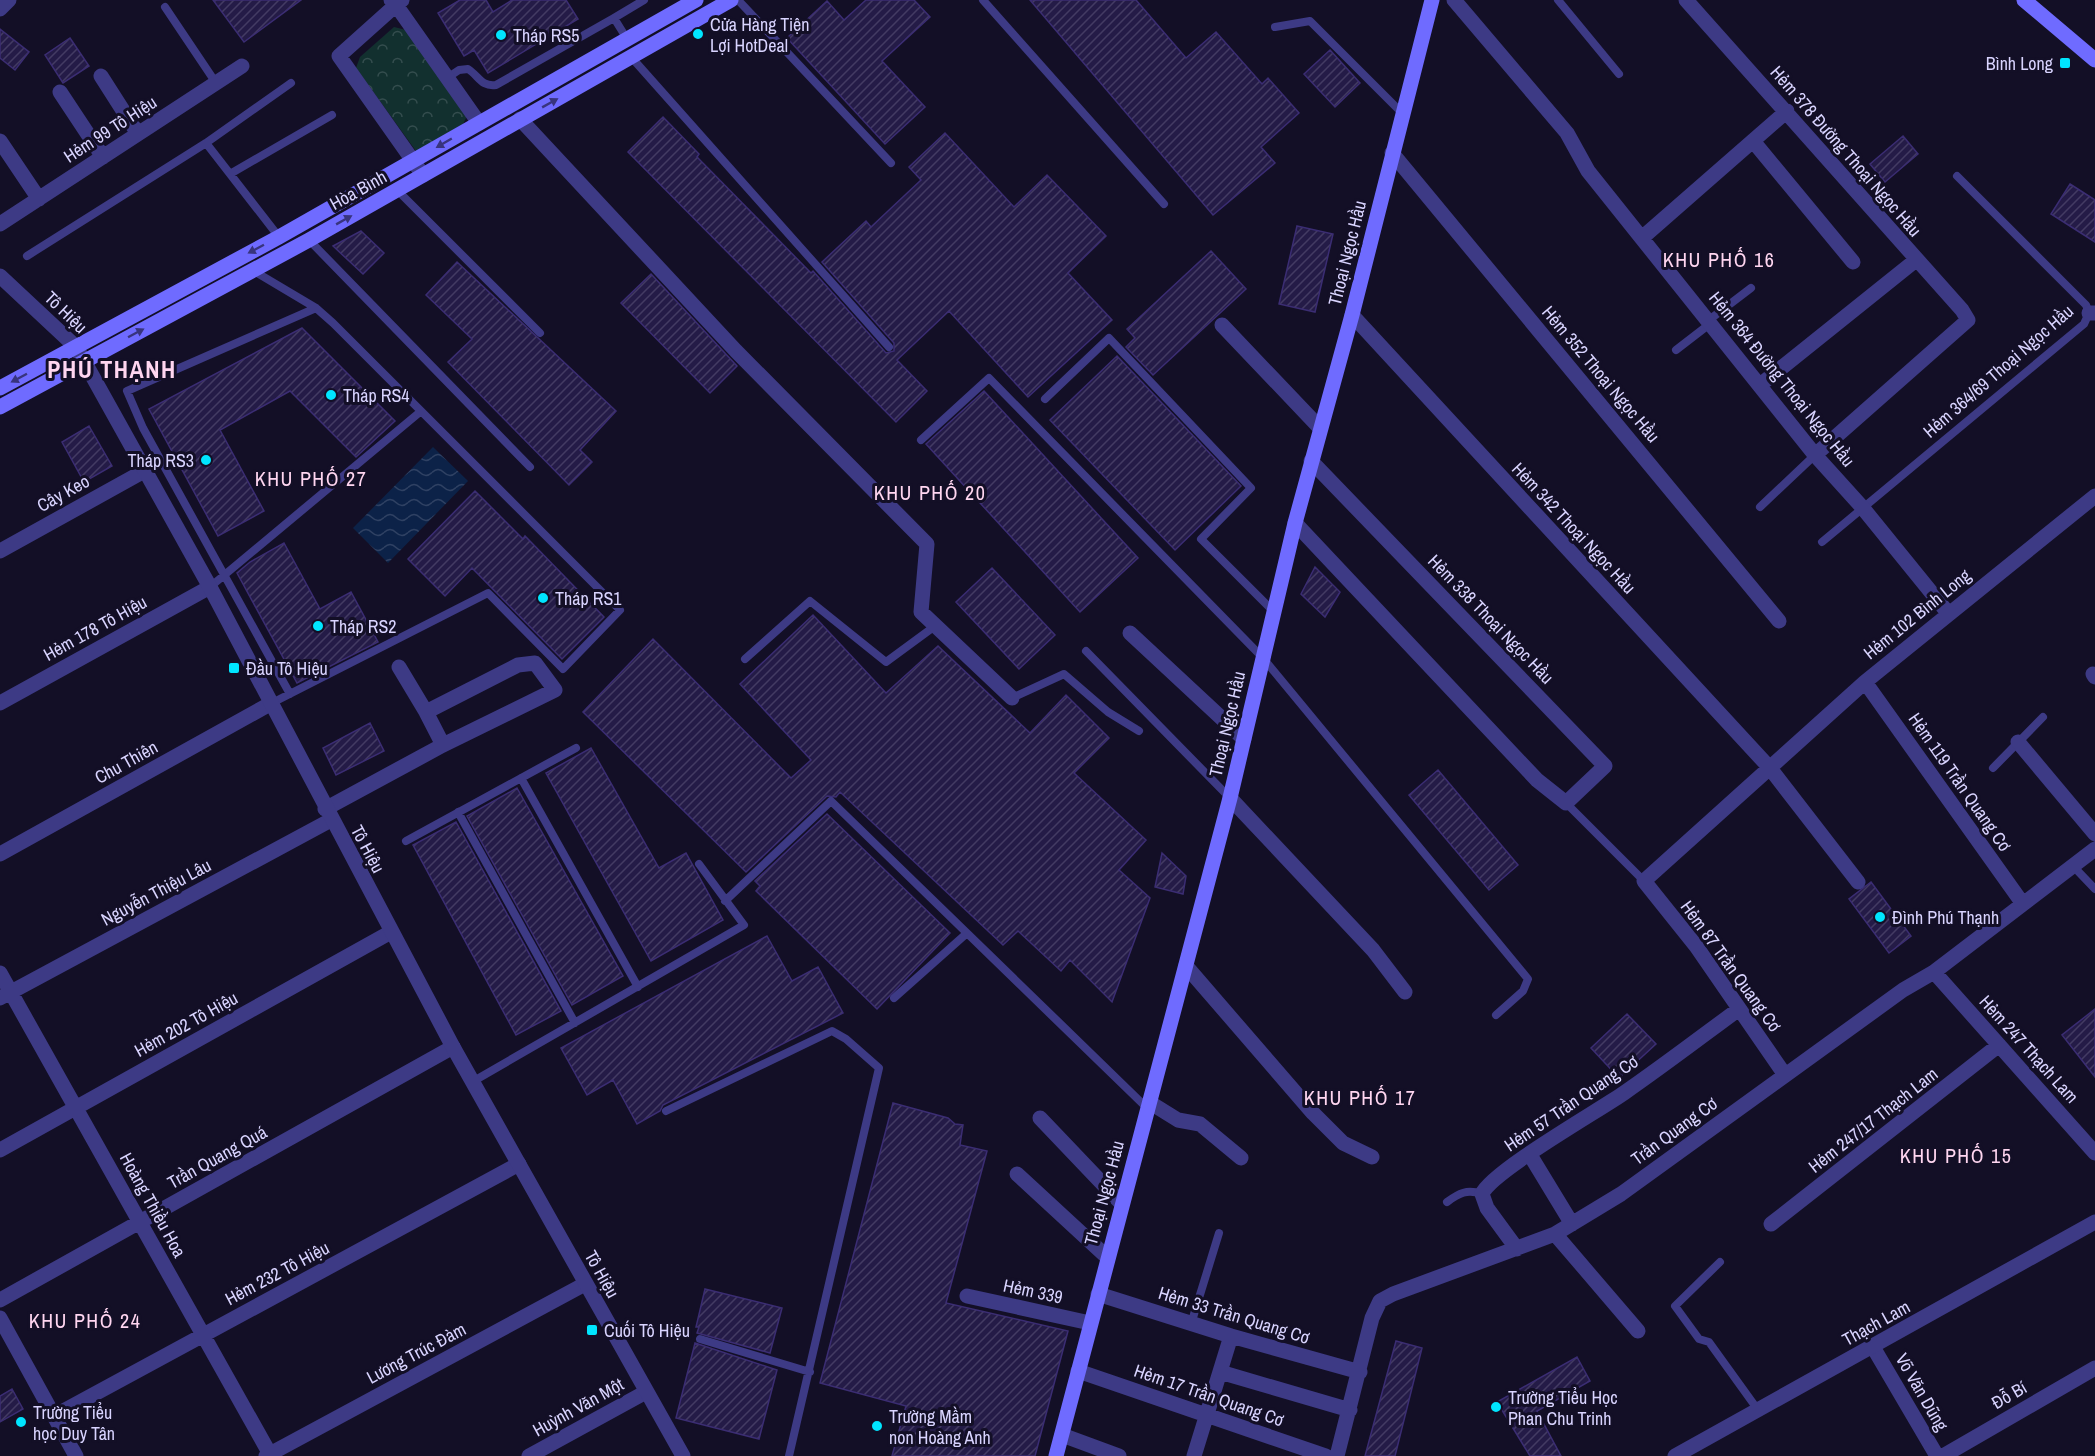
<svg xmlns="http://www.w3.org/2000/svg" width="2095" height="1456" viewBox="0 0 2095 1456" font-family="'Archivo Narrow',sans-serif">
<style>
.park{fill:url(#park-crowns)}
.water{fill:url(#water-waves)}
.building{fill:url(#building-hatch);stroke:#3b2d73;stroke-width:1.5}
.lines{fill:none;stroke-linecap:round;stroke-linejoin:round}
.service{stroke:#3d3a85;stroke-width:8}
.minor{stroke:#3d3a85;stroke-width:15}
.tertiary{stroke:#3d3a85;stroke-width:15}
.secondary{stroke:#6f6bff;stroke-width:15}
.oneway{fill:#38347d}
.poi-dot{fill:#00e5ff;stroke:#130f26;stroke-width:2}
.labels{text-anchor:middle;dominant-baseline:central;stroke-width:6;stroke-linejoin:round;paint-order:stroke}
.poi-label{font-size:18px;fill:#d9d4ff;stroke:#130f26;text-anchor:start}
.street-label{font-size:18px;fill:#d9d4ff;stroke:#130f26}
.neighbourhood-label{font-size:20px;letter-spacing:1.5px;fill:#ffd6f0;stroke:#130f26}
.district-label{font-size:24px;font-weight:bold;letter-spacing:1.5px;fill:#ffd6f0;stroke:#130f26}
</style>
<defs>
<pattern id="park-crowns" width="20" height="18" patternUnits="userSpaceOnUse" patternTransform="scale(1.5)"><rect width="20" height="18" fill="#12302f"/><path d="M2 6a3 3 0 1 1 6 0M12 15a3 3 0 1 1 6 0" fill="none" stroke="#344d4e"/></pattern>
<pattern id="water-waves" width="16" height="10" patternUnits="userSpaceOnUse" patternTransform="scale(1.5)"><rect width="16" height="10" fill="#0c2248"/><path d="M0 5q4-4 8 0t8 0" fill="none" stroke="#2f4163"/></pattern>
<pattern id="building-hatch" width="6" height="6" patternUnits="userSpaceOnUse" patternTransform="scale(1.5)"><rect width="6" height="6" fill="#241b47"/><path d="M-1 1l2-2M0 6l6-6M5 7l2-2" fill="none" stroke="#433b63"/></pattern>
</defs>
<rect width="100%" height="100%" fill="#130f26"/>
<path class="park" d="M394,27l12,3 61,86 -4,8 -47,27 -60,-83 4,-11z"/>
<path class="water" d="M433,447l35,34 -80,82 -35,-35z"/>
<path class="building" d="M213,0h88l-57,42z
M460,0h26l7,12 19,-12h54l12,19 -90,54 -14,-23 -10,6 -26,-43z
M866,0h48l16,17 -48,44 43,46 -40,37 -98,-106 40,-37 17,19z
M1030,0h106l50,58 30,-26 46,52 6,-6 31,35 -38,34 14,16 -62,52z
M0,29l29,23 -14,18 -15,-12z
M70,38l19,28 -26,17 -18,-28z
M1330,50l30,33 -25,24 -31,-33z
M663,117l36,37 -2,3 114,116 2,-2 73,82 8,-2v-8l-72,-81 44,-41 5,6 50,-47 -12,-13 36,-34 69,74 33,-32 59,61 -38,37 44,47 -84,77 -79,-86 -52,49 30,31 -31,31 -268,-270z
M1903,136l15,18 -33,28 -15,-18z
M2070,184l25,16v42l-44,-28z
M1297,226l36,8 -18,78 -36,-8z
M361,231l23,22 -21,21 -30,-28z
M1211,251l35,38 -93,86 -27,-28 9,-9 -8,-9z
M457,262l159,149 -36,39 12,12 -23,23 -121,-123 24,-23 -46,-44z
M651,274l86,92 -27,27 -89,-90z
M302,328l93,93 -39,36 -66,-66 -70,39 44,81 -46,25 -69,-127z
M1117,356l124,130 -66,64 -125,-130z
M984,391l154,167 -58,54 -154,-168z
M89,426l23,40 -28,16 -22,-40z
M475,491l48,48 2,-3 79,81 -42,42 -90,-91 -27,28 -37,-37z
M284,543l36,66 31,-17 27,50 -81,41 -60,-110 13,-11z
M1315,567l25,25 -15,25 -24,-23z
M992,568l63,67 -36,34 -63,-67z
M813,615l73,78 52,-47 92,87 36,-38 43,43 -35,35 72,67 -27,30 31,28 -38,104 -42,-42 -9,11 -43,-40 -15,14 -163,-153 -4,5 -9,-1 -81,76 -163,-160 70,-73 138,139 20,-18 -71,-76z
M370,723l14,28 -48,24 -13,-27z
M591,748l68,120 27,-15 37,67 -72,41 -105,-188z
M1438,770l80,95 -29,25 -80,-95z
M517,788l106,188 -51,29 -105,-189z
M827,814l123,119 -73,76 -121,-118 4,-5 -5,-5z
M456,822l105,189 -45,24 -103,-190z
M1162,853l24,23 -3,18 -28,-7z
M1871,882l40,54 -22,17 -40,-54z
M767,936l25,45 26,-14 25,46 -180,92 -3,6 -23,13 -24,-44 -26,15 -26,-47z
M2095,1009v68l-33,-42z
M1627,1014l29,30 -37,34 -28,-30z
M893,1103l55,15 7,6 8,1 -3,20 27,6 -41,152 122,28 -33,125h-143l14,-50 -86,-23z
M705,1289l77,19 -12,45 -73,-20 2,-6h-3z
M1396,1341l26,7 -27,108h-30z
M695,1343l82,27 -18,69 -83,-21z
M1577,1357l13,24 -53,30 24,45h-31l-33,-54z
M12,1389l11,20 -23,13v-26z"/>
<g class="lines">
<path class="service" d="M738,0l153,163
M983,0l181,204
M1558,0l61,74
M165,7l51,76
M614,18l30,-18
M1275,27l35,-6 92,92
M632,58l257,289
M447,78l12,-8 9,-1c11,7 13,18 28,16l118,-67 13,21
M230,174l102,-59
M397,190l143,143
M279,237l-73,-94 85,-60
M309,240l221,227
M27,256l179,-113
M252,270l64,38 17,15 287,287 -57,59 -75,-76 -218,111
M1709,320l42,-32
M1676,350l35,-27
M1045,399l64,-61 142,150 -50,51 73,73
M921,440l68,-62 274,280 265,321 -5,12 -27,24
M1760,507l55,-52
M1822,542l262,-218 5,-11 -3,-8 -129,-129
M210,587l210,-175
M1086,651l144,147
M745,659l65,-58 76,61 49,-36
M290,694l-147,-266 -16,-37 189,-83
M1012,698l52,-24 44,38 31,19
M1993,768l50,-51
M521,778l117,209
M1566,803l78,78
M458,812l117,211
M406,841l170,-93
M2073,866l22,23
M725,901l106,-100 316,307
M894,998l72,-64
M472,1082l272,-157 -45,-61
M666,1111l166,-80 14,8 33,29 -90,388
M1447,1202c12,-9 20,-13 35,-8
M1720,1262l-45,44 24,33 10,3 49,68
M1191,1324l28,-91
M700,1339l110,33"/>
<path class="minor" d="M391,0l5,5 -57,51 84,119
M402,0l-6,5 83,118
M1454,0l113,133 21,38 227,284 47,52 86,106
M1686,0l276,310 6,10 -153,135
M0,9l9,-9
M101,76l37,58
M60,92l43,65
M520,119l216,232 191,193 -6,68 91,86
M0,141l39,58
M1753,141l100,121
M1392,153l387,468
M0,224l242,-158
M1643,237l144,-126
M2089,313h6
M1352,315l417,452 89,115
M1222,325l98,103
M1760,385l156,-125
M1295,523l242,257 29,23 39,-37 -294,-305
M0,551l146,-81
M1130,633l114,106
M399,667l27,45
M2093,674l2,3
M1865,682l158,222
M0,703l210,-116
M2018,742l77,92
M1230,798l143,152 32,42
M325,809l118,-64 112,-55 -20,-27 -17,2 -92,47 17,33
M0,854l270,-150
M1186,966l127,147 30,30 29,14
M1934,972l161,181
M0,973l271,483
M0,998l331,-178
M1785,1075l-89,-129 -52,-65 221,-199 230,-186
M1149,1102l29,18 22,4 41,34
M1040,1118l81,85
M0,1150l391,-218
M1530,1155l42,69
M1017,1174l90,83
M1771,1224l228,-179
M1555,1234l83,97
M1517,1249l-30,-41 -5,-14c9,-22 116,-83 142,-101 39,-27 77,-56 115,-84
M1098,1294l133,42 129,36
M967,1296l123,27
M0,1300l453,-253
M0,1318l76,138
M1873,1347l64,109
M1078,1371l248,85
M1220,1372l130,38
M54,1416l465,-252
M1062,1435l57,21
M266,1456l319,-172
M529,1456l117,-64
M1194,1456l37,-120
M1337,1456l35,-138 8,-17 13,-7 162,-60 66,-40 282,-204 31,-18 161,-123
M1943,1456l152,-88"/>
<path class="tertiary" d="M0,276l76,71 8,14 126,226 243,460 230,409
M1675,1456l420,-234"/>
<path class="secondary" d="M2024,0l71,60
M0,388l279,-151 417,-237
M0,407l309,-167 422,-240
M1056,1456l174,-658 65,-275 57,-208 80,-315"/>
</g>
<defs><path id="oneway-solid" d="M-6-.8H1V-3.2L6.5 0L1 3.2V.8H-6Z" transform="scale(1.5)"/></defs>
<g class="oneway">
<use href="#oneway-solid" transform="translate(550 103) rotate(-29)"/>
<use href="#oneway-solid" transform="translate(444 143) rotate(150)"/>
<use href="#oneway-solid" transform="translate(344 220) rotate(-29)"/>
<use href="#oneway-solid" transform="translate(256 249) rotate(152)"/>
<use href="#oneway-solid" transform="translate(136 333) rotate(-28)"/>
<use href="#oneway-solid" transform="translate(19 378) rotate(152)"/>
</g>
<g class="poi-dot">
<circle cx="698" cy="34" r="6"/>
<circle cx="501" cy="35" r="6"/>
<rect x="2059" y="57" width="12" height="12" rx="3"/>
<circle cx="331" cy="395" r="6"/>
<circle cx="206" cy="460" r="6"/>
<circle cx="543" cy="598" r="6"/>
<circle cx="318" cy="626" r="6"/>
<rect x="228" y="662" width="12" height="12" rx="3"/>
<circle cx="1880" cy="917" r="6"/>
<rect x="586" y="1324" width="12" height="12" rx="3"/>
<circle cx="1496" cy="1407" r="6"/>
<circle cx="21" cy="1422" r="6"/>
<circle cx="877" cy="1426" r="6"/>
</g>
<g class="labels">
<g class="poi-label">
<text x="710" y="24">Cửa Hàng Tiện<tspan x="710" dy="21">Lợi HotDeal</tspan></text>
<text x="513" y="35">Tháp RS5</text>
<text x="2053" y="63" text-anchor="end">Bình Long</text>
<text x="343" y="395">Tháp RS4</text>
<text x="194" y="460" text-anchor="end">Tháp RS3</text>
<text x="555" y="598">Tháp RS1</text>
<text x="330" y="626">Tháp RS2</text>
<text x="246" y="668">Đầu Tô Hiệu</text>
<text x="1892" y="917">Đình Phú Thạnh</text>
<text x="604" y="1330">Cuối Tô Hiệu</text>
<text x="1508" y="1397">Trường Tiểu Học<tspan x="1508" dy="21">Phan Chu Trinh</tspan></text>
<text x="33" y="1412">Trường Tiểu<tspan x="33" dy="21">học Duy Tân</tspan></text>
<text x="889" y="1416">Trường Mầm<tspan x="889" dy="21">non Hoàng Anh</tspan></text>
</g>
<g class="street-label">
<text transform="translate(110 129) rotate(-33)">Hẻm 99 Tô Hiệu</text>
<text transform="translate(1846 151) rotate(49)">Hẻm 378 Đường Thoại Ngọc Hầu</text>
<text transform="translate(358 190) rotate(-29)">Hòa Bình</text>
<text transform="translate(1347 253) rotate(-76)">Thoại Ngọc Hầu</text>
<text transform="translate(66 312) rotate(44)">Tô Hiệu</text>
<text transform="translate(1998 371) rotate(-41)">Hẻm 364/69 Thoại Ngọc Hầu</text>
<text transform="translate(1601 374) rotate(50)">Hẻm 352 Thoại Ngọc Hầu</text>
<text transform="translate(1782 379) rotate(51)">Hẻm 364 Đường Thoại Ngọc Hầu</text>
<text transform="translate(63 493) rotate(-29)">Cây Keo</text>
<text transform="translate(1574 528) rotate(47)">Hẻm 342 Thoại Ngọc Hầu</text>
<text transform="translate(1917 614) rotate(-39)">Hẻm 102 Bình Long</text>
<text transform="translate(1491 619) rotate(46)">Hẻm 338 Thoại Ngọc Hầu</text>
<text transform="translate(95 628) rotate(-29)">Hẻm 178 Tô Hiệu</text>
<text transform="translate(1227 724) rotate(-77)">Thoại Ngọc Hầu</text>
<text transform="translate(126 762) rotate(-29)">Chu Thiên</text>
<text transform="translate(1960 782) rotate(55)">Hẻm 119 Trần Quang Cơ</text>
<text transform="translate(368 849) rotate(62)">Tô Hiệu</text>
<text transform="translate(156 892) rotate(-28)">Nguyễn Thiệu Lâu</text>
<text transform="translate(1731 966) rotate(54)">Hẻm 87 Trần Quang Cơ</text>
<text transform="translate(186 1024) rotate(-29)">Hẻm 202 Tô Hiệu</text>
<text transform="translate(2029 1049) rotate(48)">Hẻm 247 Thạch Lam</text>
<text transform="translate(1571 1103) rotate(-34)">Hẻm 57 Trần Quang Cơ</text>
<text transform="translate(1873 1120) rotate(-38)">Hẻm 247/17 Thạch Lam</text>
<text transform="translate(1674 1131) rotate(-36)">Trần Quang Cơ</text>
<text transform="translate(217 1157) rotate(-29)">Trần Quang Quá</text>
<text transform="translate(1104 1193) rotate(-75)">Thoại Ngọc Hầu</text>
<text transform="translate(153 1205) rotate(61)">Hoàng Thiều Hoa</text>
<text transform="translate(277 1273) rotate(-28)">Hẻm 232 Tô Hiệu</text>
<text transform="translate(602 1274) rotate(61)">Tô Hiệu</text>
<text transform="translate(1033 1291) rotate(12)">Hẻm 339</text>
<text transform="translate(1234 1315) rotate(17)">Hẻm 33 Trần Quang Cơ</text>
<text transform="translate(1876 1323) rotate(-29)">Thạch Lam</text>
<text transform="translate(416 1353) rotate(-28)">Lương Trúc Đàm</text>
<text transform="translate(1922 1392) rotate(60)">Võ Văn Dũng</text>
<text transform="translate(1209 1395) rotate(19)">Hẻm 17 Trần Quang Cơ</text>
<text transform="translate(2009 1395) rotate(-30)">Đỗ Bí</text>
<text transform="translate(578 1407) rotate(-29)">Huỳnh Văn Một</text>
</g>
<g class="neighbourhood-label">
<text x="1719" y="259">KHU PHỐ 16</text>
<text x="311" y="478">KHU PHỐ 27</text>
<text x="930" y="492">KHU PHỐ 20</text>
<text x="1360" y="1097">KHU PHỐ 17</text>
<text x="1956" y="1155">KHU PHỐ 15</text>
<text x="85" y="1320">KHU PHỐ 24</text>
</g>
<g class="district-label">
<text x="112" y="369">PHÚ THẠNH</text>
</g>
</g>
</svg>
